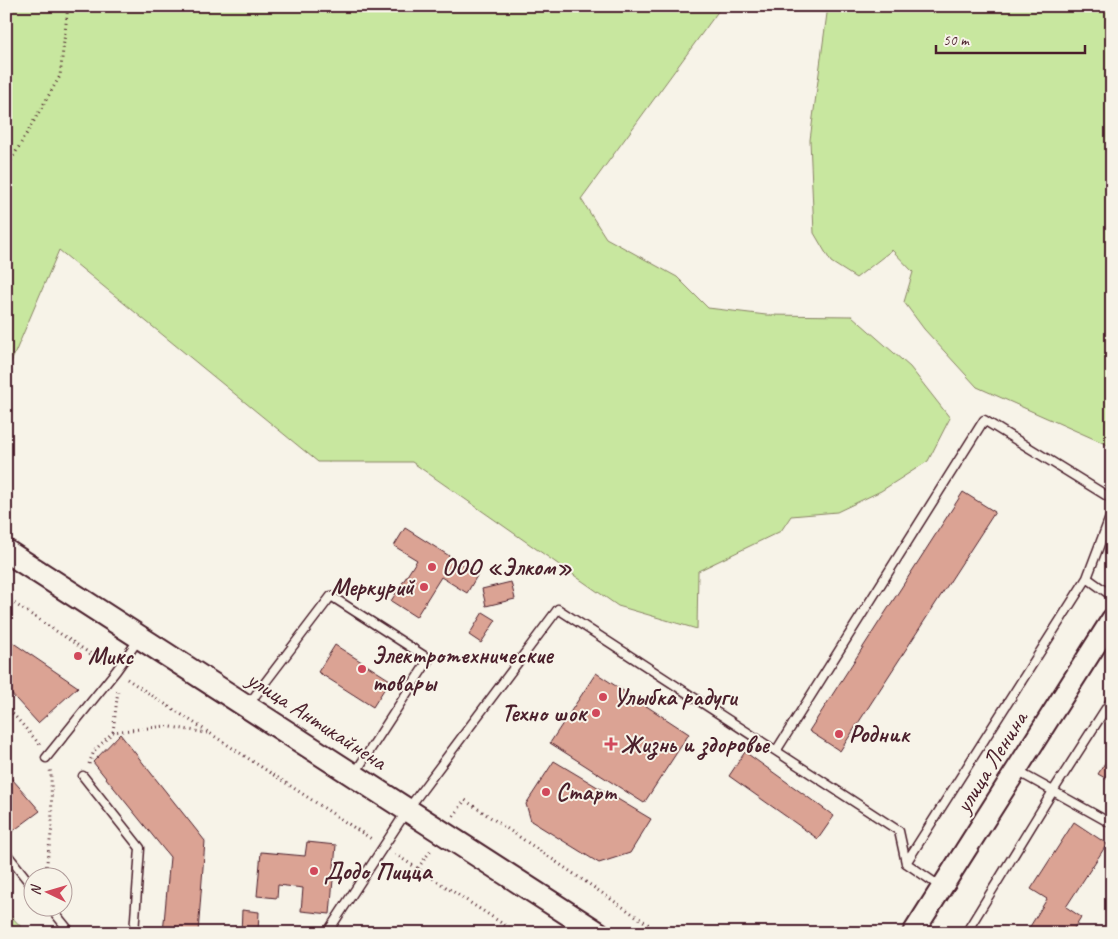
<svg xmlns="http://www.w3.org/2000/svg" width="1118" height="939" viewBox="0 0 1118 939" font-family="Caveat,sans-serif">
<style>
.green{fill:#c8e79f;stroke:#898365}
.building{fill:#dba394;stroke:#4a1f2b}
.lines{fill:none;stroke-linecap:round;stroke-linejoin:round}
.service-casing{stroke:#4a1f2b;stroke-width:11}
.tertiary-casing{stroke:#4a1f2b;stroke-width:24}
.secondary-casing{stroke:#4a1f2b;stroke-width:26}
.path{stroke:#4a1f2b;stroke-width:3;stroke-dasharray:1 4;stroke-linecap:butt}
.service{stroke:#f7f3e8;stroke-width:8}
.tertiary{stroke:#f7f3e8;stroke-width:20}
.secondary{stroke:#f7f3e8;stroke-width:22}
.poi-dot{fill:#d1495b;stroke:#f7f3e8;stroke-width:2}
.labels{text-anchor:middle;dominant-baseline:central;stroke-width:4;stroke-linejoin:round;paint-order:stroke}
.poi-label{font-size:24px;font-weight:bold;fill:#4a1f2b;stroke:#f7f3e8;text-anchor:start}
.street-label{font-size:24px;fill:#4a1f2b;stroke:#f7f3e8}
</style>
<rect width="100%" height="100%" fill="#f7f3e8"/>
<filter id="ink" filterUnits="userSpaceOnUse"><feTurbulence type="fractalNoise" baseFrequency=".02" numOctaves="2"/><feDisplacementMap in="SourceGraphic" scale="10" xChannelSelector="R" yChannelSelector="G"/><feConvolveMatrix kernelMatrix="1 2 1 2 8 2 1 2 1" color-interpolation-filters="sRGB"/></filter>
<g filter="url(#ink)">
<path class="green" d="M6,6h716l-141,193 25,39 71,39 31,31 58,7 86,1 58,51 40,51 -22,43 -47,30 -44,21 -46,4 -10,15 -83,40 -1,58 -79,-23 -206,-144h-94l-259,-212 -53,124z
M828,6h284v437l-2,3 -133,-59 -53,-58 -20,-27 9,-30 -21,-22 -36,28 -25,-16 -17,-29 -4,-93z
M6,911l21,22h-21z"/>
<path class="building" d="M963,492l32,20 -155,239 -31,-20z
M405,528l73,46 -11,19 -26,-16 -25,40 -25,-16 26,-41 -23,-14z
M511,582l4,17 -29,7 -4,-17z
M483,612l13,8 -15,23 -12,-8z
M6,638l72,49 -40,36 -32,-35z
M335,645l55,35 -17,27 -55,-35z
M596,673l93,61 -45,69 -94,-60z
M120,734l85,107 -7,92h-35l7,-76 -77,-95z
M745,752l89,64 -16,23 -89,-63z
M1112,752v30l-14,-8z
M554,761l97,58 -21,34 -31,10 -68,-42 -5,-17z
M6,772l34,39 -31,23 -3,-3z
M1074,822l33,22 -41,63 15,10 -10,16h-45l21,-34 -16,-10z
M307,842l29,3 -6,69 -29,-3 2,-23 -25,-3 -1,13 -20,-2 4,-44 44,4z
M242,910l17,2 -1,21h-17z"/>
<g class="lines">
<defs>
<path id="service" d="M1087,578l25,18
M248,705l83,-109 98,63 -74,114
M46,758l70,-87 23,-32
M1017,771l36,20 59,-92
M83,776l57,72 -6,85
M6,853l26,33
M906,863l181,-285 25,-66
M941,887l-35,-24 -7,-32 -123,-80 208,-331 128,79
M49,906l22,27
M327,933l81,-124 150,-200 218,142
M966,933l87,-142 59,33"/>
<path id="tertiary" d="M913,933l199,-314"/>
<path id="secondary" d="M6,551l592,382"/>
</defs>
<use href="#service" class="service-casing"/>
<use href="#tertiary" class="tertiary-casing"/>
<use href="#secondary" class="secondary-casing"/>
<path class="path" d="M6,169l54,-93 8,-70
M6,598l100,66
M127,679l246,161
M6,706l35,40
M113,732l5,-42
M89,764l5,-13 19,-19 53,-6 41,7
M454,816l11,-16 196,133
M395,854l122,79
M418,868l13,-18
M45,876l7,-49 -1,-52 -1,-5"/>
<use href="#service" class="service"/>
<use href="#tertiary" class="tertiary"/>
<use href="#secondary" class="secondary"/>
</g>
</g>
<g class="poi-dot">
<circle cx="432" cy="567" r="5"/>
<circle cx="424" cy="587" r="5"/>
<circle cx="78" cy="656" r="5"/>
<circle cx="362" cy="669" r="5"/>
<circle cx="603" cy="697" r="5"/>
<circle cx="596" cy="713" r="5"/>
<circle cx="839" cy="734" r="5"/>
<path d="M608.5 736.5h5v5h5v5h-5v5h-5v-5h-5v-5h5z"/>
<circle cx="546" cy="792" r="5"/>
<circle cx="314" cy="871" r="5"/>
</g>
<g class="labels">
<g class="poi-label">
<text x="442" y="567">ООО «Элком»</text>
<text x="414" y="587" text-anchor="end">Меркурий</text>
<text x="372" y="655">Электротехнические<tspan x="372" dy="28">товары</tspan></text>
<text x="88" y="656">Микс</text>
<text x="613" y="697">Улыбка радуги</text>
<text x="586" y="713" text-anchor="end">Техно шок</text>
<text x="849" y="734">Родник</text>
<text x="621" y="744">Жизнь и здоровье</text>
<text x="556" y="792">Старт</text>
<text x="324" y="871">Додо Пицца</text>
</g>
<g class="street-label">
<text transform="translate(317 720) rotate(33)">улица Антикайнена</text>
<text transform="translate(991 762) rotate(-58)">улица Ленина</text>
</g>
</g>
<rect width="1118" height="939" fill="none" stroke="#f7f3e8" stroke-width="25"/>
<rect x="12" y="12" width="1093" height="914" fill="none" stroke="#4a1f2b" stroke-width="2" filter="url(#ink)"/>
<g transform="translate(48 892) rotate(275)"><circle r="24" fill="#f7f3e8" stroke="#b29e9c"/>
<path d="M0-4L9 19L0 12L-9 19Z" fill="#d1495b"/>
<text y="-8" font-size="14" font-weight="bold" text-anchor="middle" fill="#4a1f2b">N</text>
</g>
<path d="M936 45v8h149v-8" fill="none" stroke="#4a1f2b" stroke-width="2.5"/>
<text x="943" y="45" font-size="15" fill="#4a1f2b" stroke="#f7f3e8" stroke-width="4" paint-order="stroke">50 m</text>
</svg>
